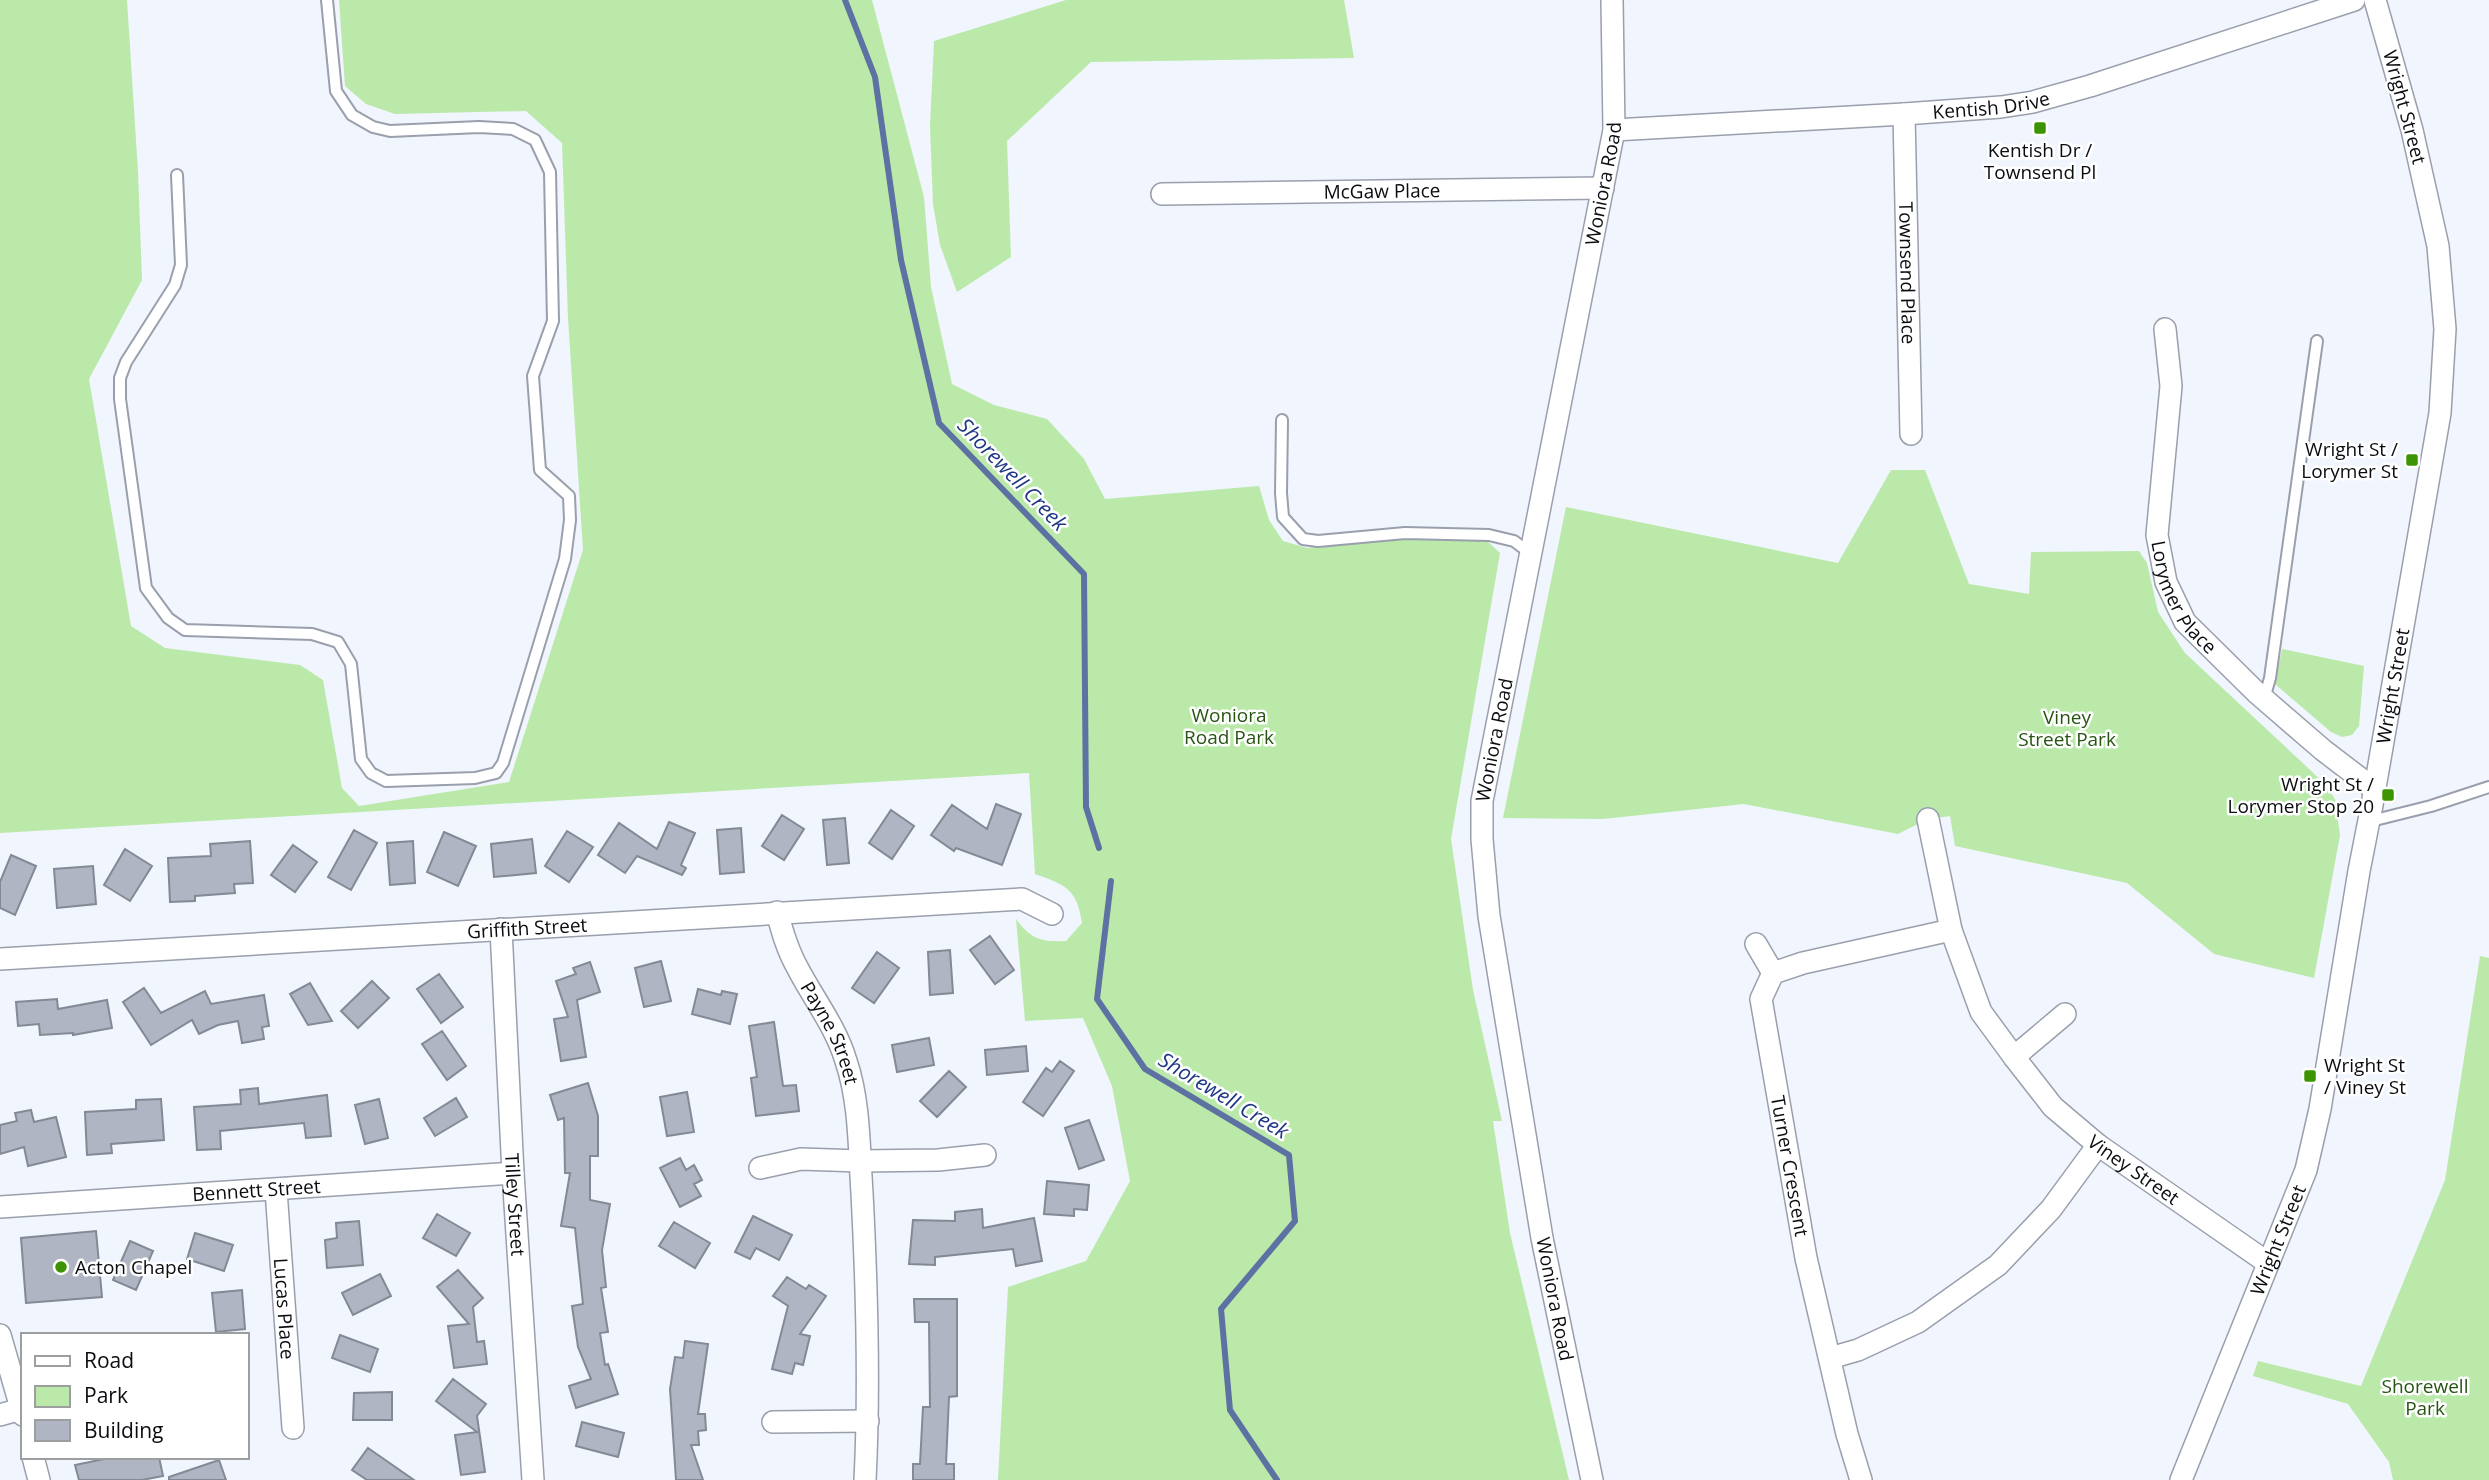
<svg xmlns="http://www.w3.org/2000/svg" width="2489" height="1480" viewBox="0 0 2489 1480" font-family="'Open Sans',sans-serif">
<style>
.green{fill:#bae9aa}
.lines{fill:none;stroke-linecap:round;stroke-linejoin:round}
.stream{stroke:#5d71a2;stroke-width:6}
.building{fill:#afb5c2;stroke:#838995;stroke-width:2}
.service-casing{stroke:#999fac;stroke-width:14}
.minor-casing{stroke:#999fac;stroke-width:24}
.service{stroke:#fff;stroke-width:10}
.minor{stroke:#fff;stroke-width:21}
.poi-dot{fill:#3d9403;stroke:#fff;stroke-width:2.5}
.labels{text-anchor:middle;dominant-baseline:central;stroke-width:5;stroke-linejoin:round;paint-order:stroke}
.street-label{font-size:19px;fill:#0a0c10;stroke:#fff}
.poi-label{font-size:19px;fill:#0a0c10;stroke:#fff;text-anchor:end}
.park-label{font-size:19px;fill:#275512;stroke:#fff}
.water-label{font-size:21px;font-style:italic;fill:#1e3786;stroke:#fff}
</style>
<rect width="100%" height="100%" fill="#f1f5fd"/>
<path class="green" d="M0,0h127l11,172 4,108 -53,99 42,247 34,22 135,17 23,15 19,108 17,18 150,-24 74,-232 -15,-232 -6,-175 -36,-32 -131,3 -29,-10 -21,-18 -6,-86h533l52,197 7,90 21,97 42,21 53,14 37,40 21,40 154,-13 10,34 14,21 24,7 79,-9 58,-1 43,3 13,12 -49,286 22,151 29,131h-9l17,112 59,247h-571l10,-193 78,-26 44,-80 -18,-95 -29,-68 -58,3 -9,-102c15,20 24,23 50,22l16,-18c-5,-34 -16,-38 -47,-49l-6,-101 -1029,60z
M1066,0h278l10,58 -263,4 -84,79 4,116 -54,35 -17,-47 -7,-41 -3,-78 4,-85z
M1891,470h34l44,114 60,10 2,-42 108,-1 8,12 11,49 27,41 139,130 11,16 5,36 -26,143 -100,-24 -87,-71 -172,-37 -5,-30 -22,3 -30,15 -154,-30 -141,15 -100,-1 63,-311 272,56z
M2282,649l82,17 -5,60 -7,9 -10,2 -11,-5 -56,-48z
M2480,956l9,2v522h-96l-4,-18 -41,-58 -95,-28 5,-15 103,25 84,-206z"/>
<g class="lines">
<path class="stream" d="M845,0l30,77 26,183 38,163 145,151 2,233 13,41
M1111,881l-14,118 48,70 144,86 6,66 -74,88 9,101 47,70"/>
</g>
<path class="building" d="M996,804l25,10 -19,51 -46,-17 -2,3 -23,-16 21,-30 35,24z
M891,810l23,16 -22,33 -23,-16z
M782,815l22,14 -20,31 -22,-14z
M845,818l4,45 -22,2 -4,-45z
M669,822l26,11 -14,32 5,3 -4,7 -45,-19 -12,17 -27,-18 21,-32 38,26z
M741,828l3,44 -24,2 -3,-44z
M354,830l23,13 -26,47 -23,-13z
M567,831l26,16 -24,35 -24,-16z
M444,832l32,14 -18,40 -31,-14z
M532,839l4,34 -42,4 -3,-33z
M250,841l3,42 -19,1 1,9 -40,3v5l-25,1 -2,-44 43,-2 -1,-12z
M413,841l2,42 -25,2 -3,-42z
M293,845l24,17 -22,30 -24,-17z
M125,849l27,17 -22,35 -26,-16z
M11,855l25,11 -21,49 -15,-7v-26z
M93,866l3,38 -39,4 -3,-39z
M990,936l24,34 -19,14 -25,-34z
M950,950l3,43 -23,2 -2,-43z
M877,952l22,16 -25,35 -22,-15z
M661,961l10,40 -27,6 -9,-39z
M590,962l10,30 -23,8 9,57 -25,4 -7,-42 14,-2 -12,-36 20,-7 -3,-6z
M439,974l24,33 -22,16 -24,-34z
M372,981l17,17 -31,30 -17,-17z
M310,983l22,38 -24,4 -18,-31z
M144,988l17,25 44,-22 6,13 53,-9 5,31 -7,1 2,12 -22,4 -4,-22 -20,4 -19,9 -7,-14 -41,25 -28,-43z
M698,989l23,6 1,-4 15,3 -7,30 -38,-10z
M57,999l1,10 49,-9 5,28 -39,7v-2l-33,2 -1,-11 -21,2 -2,-24z
M774,1022l9,64 13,-1 3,26 -43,5 -5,-38 6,-1 -8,-51z
M442,1031l24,35 -19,14 -25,-36z
M929,1038l5,27 -37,7 -5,-27z
M1026,1046l2,25 -41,4 -2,-25z
M1060,1061l14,10 -31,45 -20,-14 23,-34 6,4z
M949,1071l17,16 -29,30 -17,-16z
M588,1083l10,33v40h-8v44l20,4 -8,46 4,37 -5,1 7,44 -8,1 5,32 3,-1 10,30 -42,14 -7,-22 22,-7 -13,-32 -6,-41 11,-2 -8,-76 -14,-2 9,-53h-5l-1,-55 -6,2 -8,-25z
M258,1088l1,16 68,-9 4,41 -25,2 -2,-15 -84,8 1,18 -24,1 -3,-43 47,-3 -1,-14z
M687,1092l7,40 -27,4 -7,-39z
M456,1098l11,19 -32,19 -11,-18z
M161,1099l3,41 -53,4 1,9 -25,2 -2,-43 51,-3v-9z
M379,1099l9,39 -23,6 -10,-39z
M31,1110l3,12 22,-5 10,40 -38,9 -4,-19 -24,7v-29l17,-4 -2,-8z
M1089,1120l15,40 -25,9 -14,-41z
M680,1158l6,12 8,-5 8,15 -8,4 7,12 -21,11 -20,-39z
M1047,1181l42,4 -2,25 -13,-1v7l-30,-2z
M982,1209l1,19 51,-10 8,43 -26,5 -3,-17 -78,8v8l-26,-1 4,-44 42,1v-9z
M437,1214l33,19 -14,23 -33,-18z
M753,1216l39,19 -13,25 -23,-12 -6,11 -15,-7z
M359,1221l4,44 -36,3 -2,-28 12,-2 -1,-15z
M674,1222l36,21 -15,25 -36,-22z
M96,1231l6,66 -76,6 -5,-65z
M195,1233l38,12 -9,26 -37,-12z
M130,1241l23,10 -17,39 -23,-10z
M458,1270l25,28 -10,9 4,35 7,-1 3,23 -33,4 -6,-42 21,-2 -32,-37z
M380,1274l11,22 -38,19 -11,-22z
M787,1277l19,12 3,-4 17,11 -26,38 10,2 -7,29 -8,-2 -3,11 -20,-5 16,-63 -15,-10z
M242,1290l3,39 -29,3 -4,-39z
M914,1299h43v97l-8,1 -3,67h8v16h-41v-16h7l3,-57h7l-1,-85h-14z
M340,1335l38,14 -8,23 -38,-14z
M685,1341l23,3 -10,70h7l1,16 -8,1 1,14h-8l12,35h-27l-6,-91 5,-32 8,1z
M453,1379l33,25 -9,12 8,56 -24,3 -6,-40 22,-3 -41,-31z
M392,1392v28h-39l1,-27z
M582,1422l42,11 -6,24 -42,-11z
M368,1448l46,32h-47l-15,-10z
M114,1457h45l4,19 -21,4h-63l-4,-15z
M219,1460l7,20h-57v-3z"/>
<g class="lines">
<defs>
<path id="service" d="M177,175l4,90 -6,20 -49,77 -6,16v21l26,189 22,30 17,12 127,4 26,8 13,22 10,95 10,14 15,8 89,-3 21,-5 7,-10 62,-204 5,-39 -1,-24 -29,-26 -7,-94 20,-55 -3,-149 -15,-32 -22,-11 -34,-2 -89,4 -17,-4 -21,-12 -16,-24 -9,-91
M1282,420l-1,73 2,24 20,22 15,2 87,-8 84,2 25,6 16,12
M2264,699l6,-21 47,-337
M2367,822l64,-16 58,-19"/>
<g id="minor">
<path id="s1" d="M1904,114l7,320"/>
<path id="s2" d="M1614,130l290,-16 97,-7 32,-5 57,-16 264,-86"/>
<path id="s3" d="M1162,194l441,-6"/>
<path id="s4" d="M2165,329l6,57 -14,149 9,47 19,40 72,71 66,57 51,39"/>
<path id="s5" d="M1928,819l23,111 30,82 33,45 39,50 45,38 170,118"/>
<path id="s6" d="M777,912c5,19 10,37 20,55 16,31 39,60 49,94 14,41 13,89 16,132 5,96 8,191 3,287"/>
<path id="s7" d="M501,929l12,244 20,307"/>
<path d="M1756,944l17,29"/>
<path id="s8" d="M0,959l1022,-60 30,15"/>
<path d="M2014,1057l51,-43"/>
<path d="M760,1168l41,-9 59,2 78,-1 47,-5"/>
<path id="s9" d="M276,1190l17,238"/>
<path id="s10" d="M0,1207l513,-34"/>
<path d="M0,1335l23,80"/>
<path d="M1830,1358l28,-8 60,-28 80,-57 53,-56 47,-64"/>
<path d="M0,1415l21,-6"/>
<path d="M773,1422l95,-1"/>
<path d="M33,1457l6,23"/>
<path id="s11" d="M1592,1480l-50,-242 -53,-322 -7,-77v-38l132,-671 -2,-130"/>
<path d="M1861,1480l-14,-46 -41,-176 -45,-259 12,-26 30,-10 148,-33"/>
<path id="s12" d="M2181,1480l125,-310 14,-61 39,-238 13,-66 68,-392 5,-84 -7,-83 -26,-116 -37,-130"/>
</g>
</defs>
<use href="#service" class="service-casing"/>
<use href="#minor" class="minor-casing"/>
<use href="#service" class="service"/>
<use href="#minor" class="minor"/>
</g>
<g class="poi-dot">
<rect x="2033" y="121" width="14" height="14" rx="3.5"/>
<rect x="2405" y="453" width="14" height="14" rx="3.5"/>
<rect x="2381" y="788" width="14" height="14" rx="3.5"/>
<rect x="2303" y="1069" width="14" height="14" rx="3.5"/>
<circle cx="61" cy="1267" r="7"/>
</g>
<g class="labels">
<g class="street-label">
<text stroke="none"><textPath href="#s2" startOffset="378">Kentish Drive</textPath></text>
<text transform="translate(2405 107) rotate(75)">Wright Street</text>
<text stroke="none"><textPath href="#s11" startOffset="1318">Woniora Road</textPath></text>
<text stroke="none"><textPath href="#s3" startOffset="220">McGaw Place</textPath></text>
<text stroke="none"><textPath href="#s1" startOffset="159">Townsend Place</textPath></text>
<text stroke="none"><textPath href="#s4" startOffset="276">Lorymer Place</textPath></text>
<text stroke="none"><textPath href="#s12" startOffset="826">Wright Street</textPath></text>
<text stroke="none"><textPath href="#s11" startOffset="751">Woniora Road</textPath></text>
<text stroke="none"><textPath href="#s8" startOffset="528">Griffith Street</textPath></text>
<text stroke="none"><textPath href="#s6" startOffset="133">Payne Street</textPath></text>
<text transform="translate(1790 1166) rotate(80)">Turner Crescent</text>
<text stroke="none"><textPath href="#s5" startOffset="422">Viney Street</textPath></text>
<text stroke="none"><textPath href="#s10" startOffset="257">Bennett Street</textPath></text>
<text stroke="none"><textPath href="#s7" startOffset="276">Tilley Street</textPath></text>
<text stroke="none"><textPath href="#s12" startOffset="259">Wright Street</textPath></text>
<text transform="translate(1555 1299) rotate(79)">Woniora Road</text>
<text stroke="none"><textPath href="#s9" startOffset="119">Lucas Place</textPath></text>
</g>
<g class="poi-label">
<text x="2040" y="150" text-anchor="middle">Kentish Dr /<tspan x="2040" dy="22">Townsend Pl</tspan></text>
<text x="2398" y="449">Wright St /<tspan x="2398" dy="22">Lorymer St</tspan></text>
<text x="2374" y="784">Wright St /<tspan x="2374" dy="22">Lorymer Stop 20</tspan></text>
<text x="2324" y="1065" text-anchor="start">Wright St<tspan x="2324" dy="22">/ Viney St</tspan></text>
<text x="75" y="1267" text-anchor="start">Acton Chapel</text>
</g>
<g class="park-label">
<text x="1229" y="715">Woniora<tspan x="1229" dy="22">Road Park</tspan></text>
<text x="2067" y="717">Viney<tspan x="2067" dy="22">Street Park</tspan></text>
<text x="2425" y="1386">Shorewell<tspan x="2425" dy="22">Park</tspan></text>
</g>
<g class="water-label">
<text transform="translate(1013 474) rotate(46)">Shorewell Creek</text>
<text transform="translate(1224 1095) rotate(31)">Shorewell Creek</text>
</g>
</g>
<rect x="21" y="1333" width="228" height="126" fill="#ffffff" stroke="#9d9e9f" stroke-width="2"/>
<rect x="35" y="1356" width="35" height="10" fill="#ffffff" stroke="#9d9e9f" stroke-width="2"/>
<text x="84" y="1368" font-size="21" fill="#0a0c10">Road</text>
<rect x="35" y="1386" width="35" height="21" fill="#bae9aa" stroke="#9d9e9f" stroke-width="2"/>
<text x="84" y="1403" font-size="21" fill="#0a0c10">Park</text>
<rect x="35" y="1420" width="35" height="21" fill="#afb5c2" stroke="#9d9e9f" stroke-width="2"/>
<text x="84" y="1438" font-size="21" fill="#0a0c10">Building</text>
</svg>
